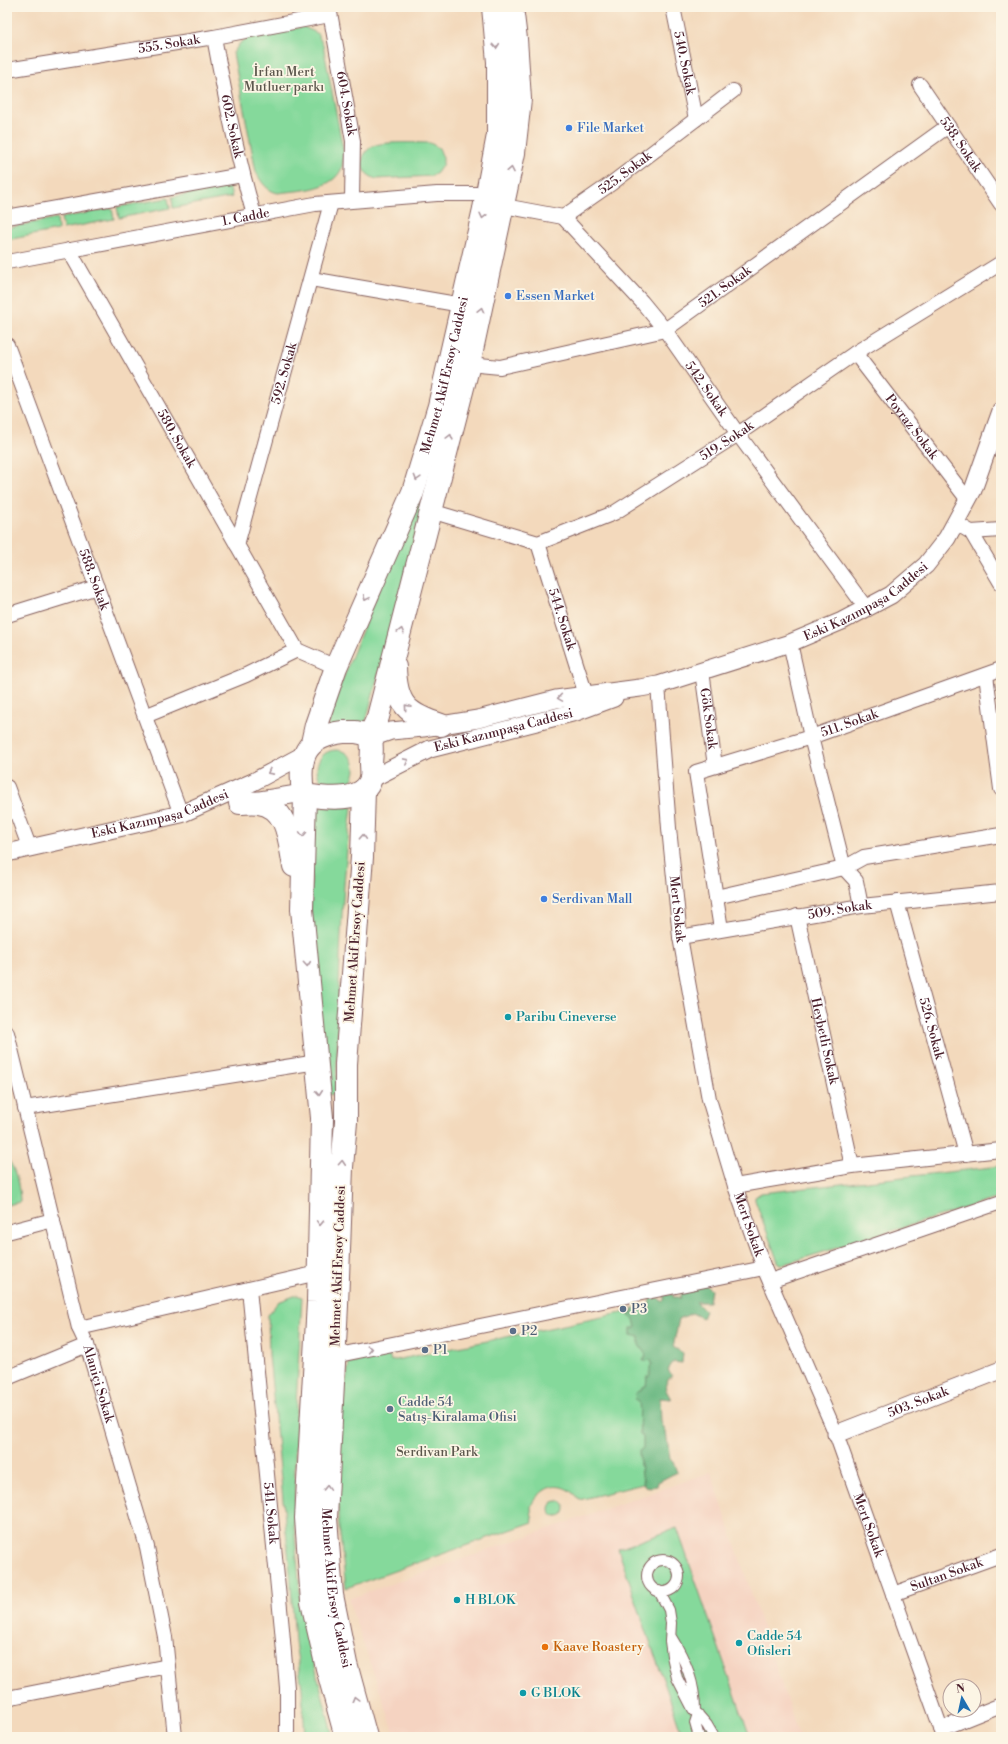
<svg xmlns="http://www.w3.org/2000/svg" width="1008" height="1744" viewBox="0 0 1008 1744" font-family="'Libre Bodoni',serif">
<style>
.built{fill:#f5d3c1}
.green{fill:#85d99b;stroke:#687c63}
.forest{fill:#6cb983;stroke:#5b6c57}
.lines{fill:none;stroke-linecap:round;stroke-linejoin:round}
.pedestrian-casing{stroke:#85605e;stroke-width:12}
.minor-casing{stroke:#85605e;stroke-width:16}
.tertiary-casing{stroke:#85605e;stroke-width:19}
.primary-casing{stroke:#85605e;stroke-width:24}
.pedestrian{stroke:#fff;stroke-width:10}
.minor{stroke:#fff;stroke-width:14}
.tertiary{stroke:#fff;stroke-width:17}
.primary{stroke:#fff;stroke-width:22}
.oneway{stroke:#ae9aa0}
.shop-dot{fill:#3f7fe0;stroke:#fcf5e5;stroke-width:1.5}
.culture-dot{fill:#0f9aa8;stroke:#fcf5e5;stroke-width:1.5}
.service-dot{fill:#5c6f8a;stroke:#fcf5e5;stroke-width:1.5}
.food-dot{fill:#e8710a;stroke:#fcf5e5;stroke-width:1.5}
.labels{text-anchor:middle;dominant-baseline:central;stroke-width:3.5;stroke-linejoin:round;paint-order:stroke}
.street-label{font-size:13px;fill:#4a1f2b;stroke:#fcf5e5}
.park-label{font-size:13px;fill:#5c574d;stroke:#fcf5e5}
.shop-label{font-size:13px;fill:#366cbe;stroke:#fcf5e5;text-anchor:start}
.culture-label{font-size:13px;fill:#0d838f;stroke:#fcf5e5;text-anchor:start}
.service-label{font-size:13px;fill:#4e5e75;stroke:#fcf5e5;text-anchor:start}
.food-label{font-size:13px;fill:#c56008;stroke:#fcf5e5;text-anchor:start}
</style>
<rect width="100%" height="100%" fill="#fcf5e5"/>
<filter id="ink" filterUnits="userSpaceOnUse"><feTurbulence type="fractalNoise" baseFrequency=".025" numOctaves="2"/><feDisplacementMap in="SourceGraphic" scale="8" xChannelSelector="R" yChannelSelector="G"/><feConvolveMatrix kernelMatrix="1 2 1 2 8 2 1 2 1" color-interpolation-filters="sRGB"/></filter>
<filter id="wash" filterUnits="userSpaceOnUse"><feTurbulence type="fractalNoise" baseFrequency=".012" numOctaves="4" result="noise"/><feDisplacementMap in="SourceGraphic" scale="16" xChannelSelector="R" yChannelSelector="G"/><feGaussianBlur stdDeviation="0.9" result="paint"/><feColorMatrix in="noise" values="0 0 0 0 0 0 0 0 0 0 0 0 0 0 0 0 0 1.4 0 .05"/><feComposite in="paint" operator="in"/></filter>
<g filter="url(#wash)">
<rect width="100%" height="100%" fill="#f3d9bc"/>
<path class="built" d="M711,1472l88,265h-403l-48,-138z"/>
<path class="green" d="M304,27l13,6 6,12 21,109c-1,5 -1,11 -3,16 -11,21 -42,20 -63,23 -11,-2 -17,-11 -22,-21l-23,-119 7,-10 11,-7z
M430,143l9,5 4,10v6l-6,9 -5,3 -56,3c-7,-3 -13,-7 -14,-15 0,-8 5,-15 11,-18 11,-5 44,-3 57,-3z
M229,186l3,11 -59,11 -1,-11z
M168,198l2,10 -51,10 -2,-11z
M112,208l2,11 -51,10 -2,-11z
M57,218l1,12 -51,10v-12z
M416,495l9,2 -60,228 -38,4 9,-33z
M317 769a19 19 0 1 1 38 0a19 19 0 1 1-38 0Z
M312,807h40c-13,95 -13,192 -16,288l-10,-1 -16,-139z
M9,1161c7,9 11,29 11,41l-13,3v-43z
M1001,1166v31l-216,67h-4l-3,-2 -23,-62v-3l6,-4z
M297,1295l5,2 -6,108 -2,120 6,67 13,66 20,79h-28l-3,-49 -7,-46 -5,-70 -21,-217 -1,-40 10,-13z
M679,1301l-32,95v87l-68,17c-10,-14 -26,-19 -39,-6 -4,3 -8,8 -9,13 0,5 1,10 2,15l-187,66 -8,-71 1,-91 10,-63 40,-9 2,7z
M549 1509a8 8 0 1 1 16 0a8 8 0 1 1-16 0Z
M677,1528l73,209h-67l-65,-188z"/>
<path class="forest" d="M703,1282l8,8 -2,12h-13l9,9 -3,7 -10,-5 -13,6 -6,28 10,6 -1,10 -9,-1 -5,8 4,5c-9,11 -8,12 -1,24l-11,-1 1,24 5,10 4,27 3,3 4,10 -19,10 -1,4 -6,1 -7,-1 -3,-16 1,-3 -2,-1 -1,-15 4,-3v-12l-3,-2c-2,-11 1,-21 -1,-32l-3,-1 -1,-7 3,-3h3l1,-4 4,-1 1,-9 3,-1v-9l2,-3 -1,-4 -8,1 3,-6 -7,-10v-8l-8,-2v-7h5l-2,-9 -5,-3v-3h4l-1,-5h17l1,-11 9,1 3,4 2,-2v-5l9,-1v3h6l1,2 4,-14z"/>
</g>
<g filter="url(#ink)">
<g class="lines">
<defs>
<path id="pedestrian" d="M647 1576a16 16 0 1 1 32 0a16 16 0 1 1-32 0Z
M659,1591l10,19 2,13 -1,18 2,15 5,22 16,31 14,16 7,12
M671,1637c15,24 24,46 24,74
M698,1714l-3,9 4,14"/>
<g id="minor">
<path id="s1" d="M329,7l24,134 -1,59"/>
<path id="s2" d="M673,7l23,112"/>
<path id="s3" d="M214,37c11,60 23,119 40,178"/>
<path id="s4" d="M7,70l207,-33 116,-22"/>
<path id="s5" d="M920,85l81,119"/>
<path id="s6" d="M504,206l59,11 49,-34 121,-92"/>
<path d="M7,217l235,-42"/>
<path id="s7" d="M563,217l79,85 23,28 73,104 128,174"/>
<path id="s8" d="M69,250l228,400 39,17"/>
<path id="s9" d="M7,262l308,-58 122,-10h50"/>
<path d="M311,279l151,26"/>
<path id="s10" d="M7,345l174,469"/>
<path id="s11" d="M855,353l113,147"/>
<path id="s12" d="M469,364l31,3 165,-37 283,-204"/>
<path id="s13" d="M431,511l107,32 76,-30 124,-79 117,-81 146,-90"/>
<path d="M956,523l15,9 30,51"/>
<path d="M971,532l30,-2"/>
<path id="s14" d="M538,543l48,152"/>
<path id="s15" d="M237,545l94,-342"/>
<path d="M7,615l90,-28"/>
<path d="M790,643l21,94 33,131 12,13 5,25"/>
<path id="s16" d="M702,671l13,95"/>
<path d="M986,675l15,114"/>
<path id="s17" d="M658,685l11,143 11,109 29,162 26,87 29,82 72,166 108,303"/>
<path d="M145,716l101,-41 51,-25"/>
<path d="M7,787l23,62"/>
<path d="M716,897l128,-29 20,-11 137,-22"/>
<path id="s18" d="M897,902l69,252"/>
<path id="s19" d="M797,916l55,250"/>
<path id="s20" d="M721,929l-25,-157 115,-35 190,-68"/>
<path id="s21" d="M680,937l181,-31 140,-14"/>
<path id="s22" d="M7,1033l72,295 8,17 60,202 18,90 10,100"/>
<path d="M25,1108l292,-46"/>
<path d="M735,1186l117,-20 149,-16"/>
<path d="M7,1232l46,-12"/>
<path d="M770,1281l231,-79"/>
<path id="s23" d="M249,1289l33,340 5,59v49"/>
<path d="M79,1328l239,-55"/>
<path d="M334,1356l430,-88"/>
<path d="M7,1378l80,-33"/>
<path id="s24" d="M893,1594l108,-39"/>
<path d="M7,1698l161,-32"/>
<path d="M941,1729l60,-24"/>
</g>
<g id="tertiary">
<path id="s25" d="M371,738l20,-7 32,-3 55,-9 78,-20 84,-11 18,-3 132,-42 52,-22 49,-26 35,-30 21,-27 26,-48 28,-79"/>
<path id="s26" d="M371,779l59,-30 146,-37 38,-14"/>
<path d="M254,801l49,-8"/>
<path id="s27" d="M7,853l174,-39 72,-32 52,-28"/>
<path id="s28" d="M836,1434l165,-64"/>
</g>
<g id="primary">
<path d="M395,667c1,38 12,47 46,58"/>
<path d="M343,732h13l14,3c3,9 2,19 1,28 0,5 1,10 0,15 -6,26 -47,20 -66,17l-2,-2c-5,-36 1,-56 40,-61z"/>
<path d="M370,735l8,-18 91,-353 45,-211 6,-54 -4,-60 -4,-32"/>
<path id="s29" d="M312,743l4,-18 20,-58 77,-175 26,-86 45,-197 14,-74v-73l-5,-55"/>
<path id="s30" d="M364,790l-2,67 -16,207v58l-4,45 -5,138 -11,213 6,77 14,69 20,73"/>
<path d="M305,795l-3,114 20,209 -4,184 -12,216 6,84 15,66 19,69"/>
<path d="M240,803c6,0 13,-1 19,0 30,4 30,40 35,63"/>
</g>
</defs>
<use href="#pedestrian" class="pedestrian-casing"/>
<use href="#minor" class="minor-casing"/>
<use href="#tertiary" class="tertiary-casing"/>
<use href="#primary" class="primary-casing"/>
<use href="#pedestrian" class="pedestrian"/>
<use href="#minor" class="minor"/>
<use href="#tertiary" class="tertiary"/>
<use href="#primary" class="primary"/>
</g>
<defs><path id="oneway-chevron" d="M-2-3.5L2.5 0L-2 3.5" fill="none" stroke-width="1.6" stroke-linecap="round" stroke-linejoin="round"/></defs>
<g class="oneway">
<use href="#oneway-chevron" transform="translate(496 46) rotate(85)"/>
<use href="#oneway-chevron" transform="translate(511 170) rotate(-79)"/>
<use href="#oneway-chevron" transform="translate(483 216) rotate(103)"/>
<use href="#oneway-chevron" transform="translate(481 310) rotate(-77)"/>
<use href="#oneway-chevron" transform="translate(450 437) rotate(-75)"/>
<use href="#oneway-chevron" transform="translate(417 478) rotate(107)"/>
<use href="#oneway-chevron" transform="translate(366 598) rotate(114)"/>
<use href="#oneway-chevron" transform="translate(401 631) rotate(-76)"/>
<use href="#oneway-chevron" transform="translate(560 698) rotate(171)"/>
<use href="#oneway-chevron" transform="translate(407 707) rotate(-131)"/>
<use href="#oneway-chevron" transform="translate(406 761) rotate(-27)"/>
<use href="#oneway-chevron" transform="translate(270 772) rotate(152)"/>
<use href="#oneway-chevron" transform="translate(303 834) rotate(92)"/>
<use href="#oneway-chevron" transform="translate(363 837) rotate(-87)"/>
<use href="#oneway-chevron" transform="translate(307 964) rotate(85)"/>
<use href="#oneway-chevron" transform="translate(319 1093) rotate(85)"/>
<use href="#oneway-chevron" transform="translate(342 1163) rotate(-86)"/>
<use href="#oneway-chevron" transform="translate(320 1223) rotate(92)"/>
<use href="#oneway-chevron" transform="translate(370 1349) rotate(-12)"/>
<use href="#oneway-chevron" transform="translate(327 1488) rotate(-88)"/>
<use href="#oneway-chevron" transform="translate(355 1699) rotate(-105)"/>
</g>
</g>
<g class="shop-dot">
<circle cx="569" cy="128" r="4"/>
<circle cx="508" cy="296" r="4"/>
<circle cx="544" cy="899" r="4"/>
</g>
<g class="culture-dot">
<circle cx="508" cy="1017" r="4"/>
<circle cx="457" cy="1600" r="4"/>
<circle cx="739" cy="1643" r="4"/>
<circle cx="523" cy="1693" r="4"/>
</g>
<g class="service-dot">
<circle cx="623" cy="1309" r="4"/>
<circle cx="513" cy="1331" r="4"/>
<circle cx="425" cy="1350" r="4"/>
<circle cx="390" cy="1409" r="4"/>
</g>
<circle class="food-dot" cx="545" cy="1647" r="4"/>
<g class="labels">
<g class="street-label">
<text stroke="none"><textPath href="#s4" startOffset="164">555. Sokak</textPath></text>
<text stroke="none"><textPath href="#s2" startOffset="57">540. Sokak</textPath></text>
<text stroke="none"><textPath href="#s1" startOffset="98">604. Sokak</textPath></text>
<text stroke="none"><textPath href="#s3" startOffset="91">602. Sokak</textPath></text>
<text stroke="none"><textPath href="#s5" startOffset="72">538. Sokak</textPath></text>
<text stroke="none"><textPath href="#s6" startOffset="136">525. Sokak</textPath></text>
<text stroke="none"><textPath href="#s9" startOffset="243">1. Cadde</textPath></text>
<text stroke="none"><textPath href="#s12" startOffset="274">521. Sokak</textPath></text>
<text stroke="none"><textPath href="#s15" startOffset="178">592. Sokak</textPath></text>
<text stroke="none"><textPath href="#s29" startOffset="392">Mehmet Akif Ersoy Caddesi</textPath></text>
<text stroke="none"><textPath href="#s7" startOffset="224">542. Sokak</textPath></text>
<text stroke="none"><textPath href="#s11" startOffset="93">Poyraz Sokak</textPath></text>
<text stroke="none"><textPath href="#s8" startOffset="217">580. Sokak</textPath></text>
<text stroke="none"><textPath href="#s13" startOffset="327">519. Sokak</textPath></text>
<text stroke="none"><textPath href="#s10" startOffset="250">588. Sokak</textPath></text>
<text stroke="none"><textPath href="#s25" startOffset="518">Eski Kazımpaşa Caddesi</textPath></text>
<text stroke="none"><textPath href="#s14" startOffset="80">544. Sokak</textPath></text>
<text stroke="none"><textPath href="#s16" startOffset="48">Gök Sokak</textPath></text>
<text stroke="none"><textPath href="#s20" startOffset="320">511. Sokak</textPath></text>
<text stroke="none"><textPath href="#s26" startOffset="142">Eski Kazımpaşa Caddesi</textPath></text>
<text stroke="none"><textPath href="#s27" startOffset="158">Eski Kazımpaşa Caddesi</textPath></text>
<text stroke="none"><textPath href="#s17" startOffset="225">Mert Sokak</textPath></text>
<text stroke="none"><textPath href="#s21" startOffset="162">509. Sokak</textPath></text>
<text transform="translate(355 942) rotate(-86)">Mehmet Akif Ersoy Caddesi</text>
<text stroke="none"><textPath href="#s18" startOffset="131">526. Sokak</textPath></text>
<text stroke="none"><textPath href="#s19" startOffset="128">Heybetli Sokak</textPath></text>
<text stroke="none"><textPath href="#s17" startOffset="549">Mert Sokak</textPath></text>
<text transform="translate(338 1266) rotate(-88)">Mehmet Akif Ersoy Caddesi</text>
<text stroke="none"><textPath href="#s22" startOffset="363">Alaniçi Sokak</textPath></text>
<text stroke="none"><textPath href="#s28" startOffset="88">503. Sokak</textPath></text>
<text stroke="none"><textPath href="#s23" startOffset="225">541. Sokak</textPath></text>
<text stroke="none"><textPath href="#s17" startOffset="873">Mert Sokak</textPath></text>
<text stroke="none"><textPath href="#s24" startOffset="57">Sultan Sokak</textPath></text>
<text stroke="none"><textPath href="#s30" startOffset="800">Mehmet Akif Ersoy Caddesi</textPath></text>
</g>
<g class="park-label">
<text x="284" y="72">İrfan Mert<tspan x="284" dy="15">Mutluer parkı</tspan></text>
<text x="437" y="1452">Serdivan Park</text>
</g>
<g class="shop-label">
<text x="577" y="128">File Market</text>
<text x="516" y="296">Essen Market</text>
<text x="552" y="899">Serdivan Mall</text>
</g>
<g class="culture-label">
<text x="516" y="1017">Paribu Cineverse</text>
<text x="465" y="1600">H BLOK</text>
<text x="747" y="1636">Cadde 54<tspan x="747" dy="15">Ofisleri</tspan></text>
<text x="531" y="1693">G BLOK</text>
</g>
<g class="service-label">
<text x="631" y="1309">P3</text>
<text x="521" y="1331">P2</text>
<text x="433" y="1350">P1</text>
<text x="398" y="1402">Cadde 54<tspan x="398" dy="15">Satış-Kiralama Ofisi</tspan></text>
</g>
<g class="food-label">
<text x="553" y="1647">Kaave Roastery</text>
</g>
</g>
<rect width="1008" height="1744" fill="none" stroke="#fcf5e5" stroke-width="24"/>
<g transform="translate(962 1698) rotate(351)"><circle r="19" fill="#fcf5e5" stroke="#b59f9b"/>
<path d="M0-3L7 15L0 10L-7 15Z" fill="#1f6fb2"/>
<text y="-6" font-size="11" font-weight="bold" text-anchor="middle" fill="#4a1f2b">N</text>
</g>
</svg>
